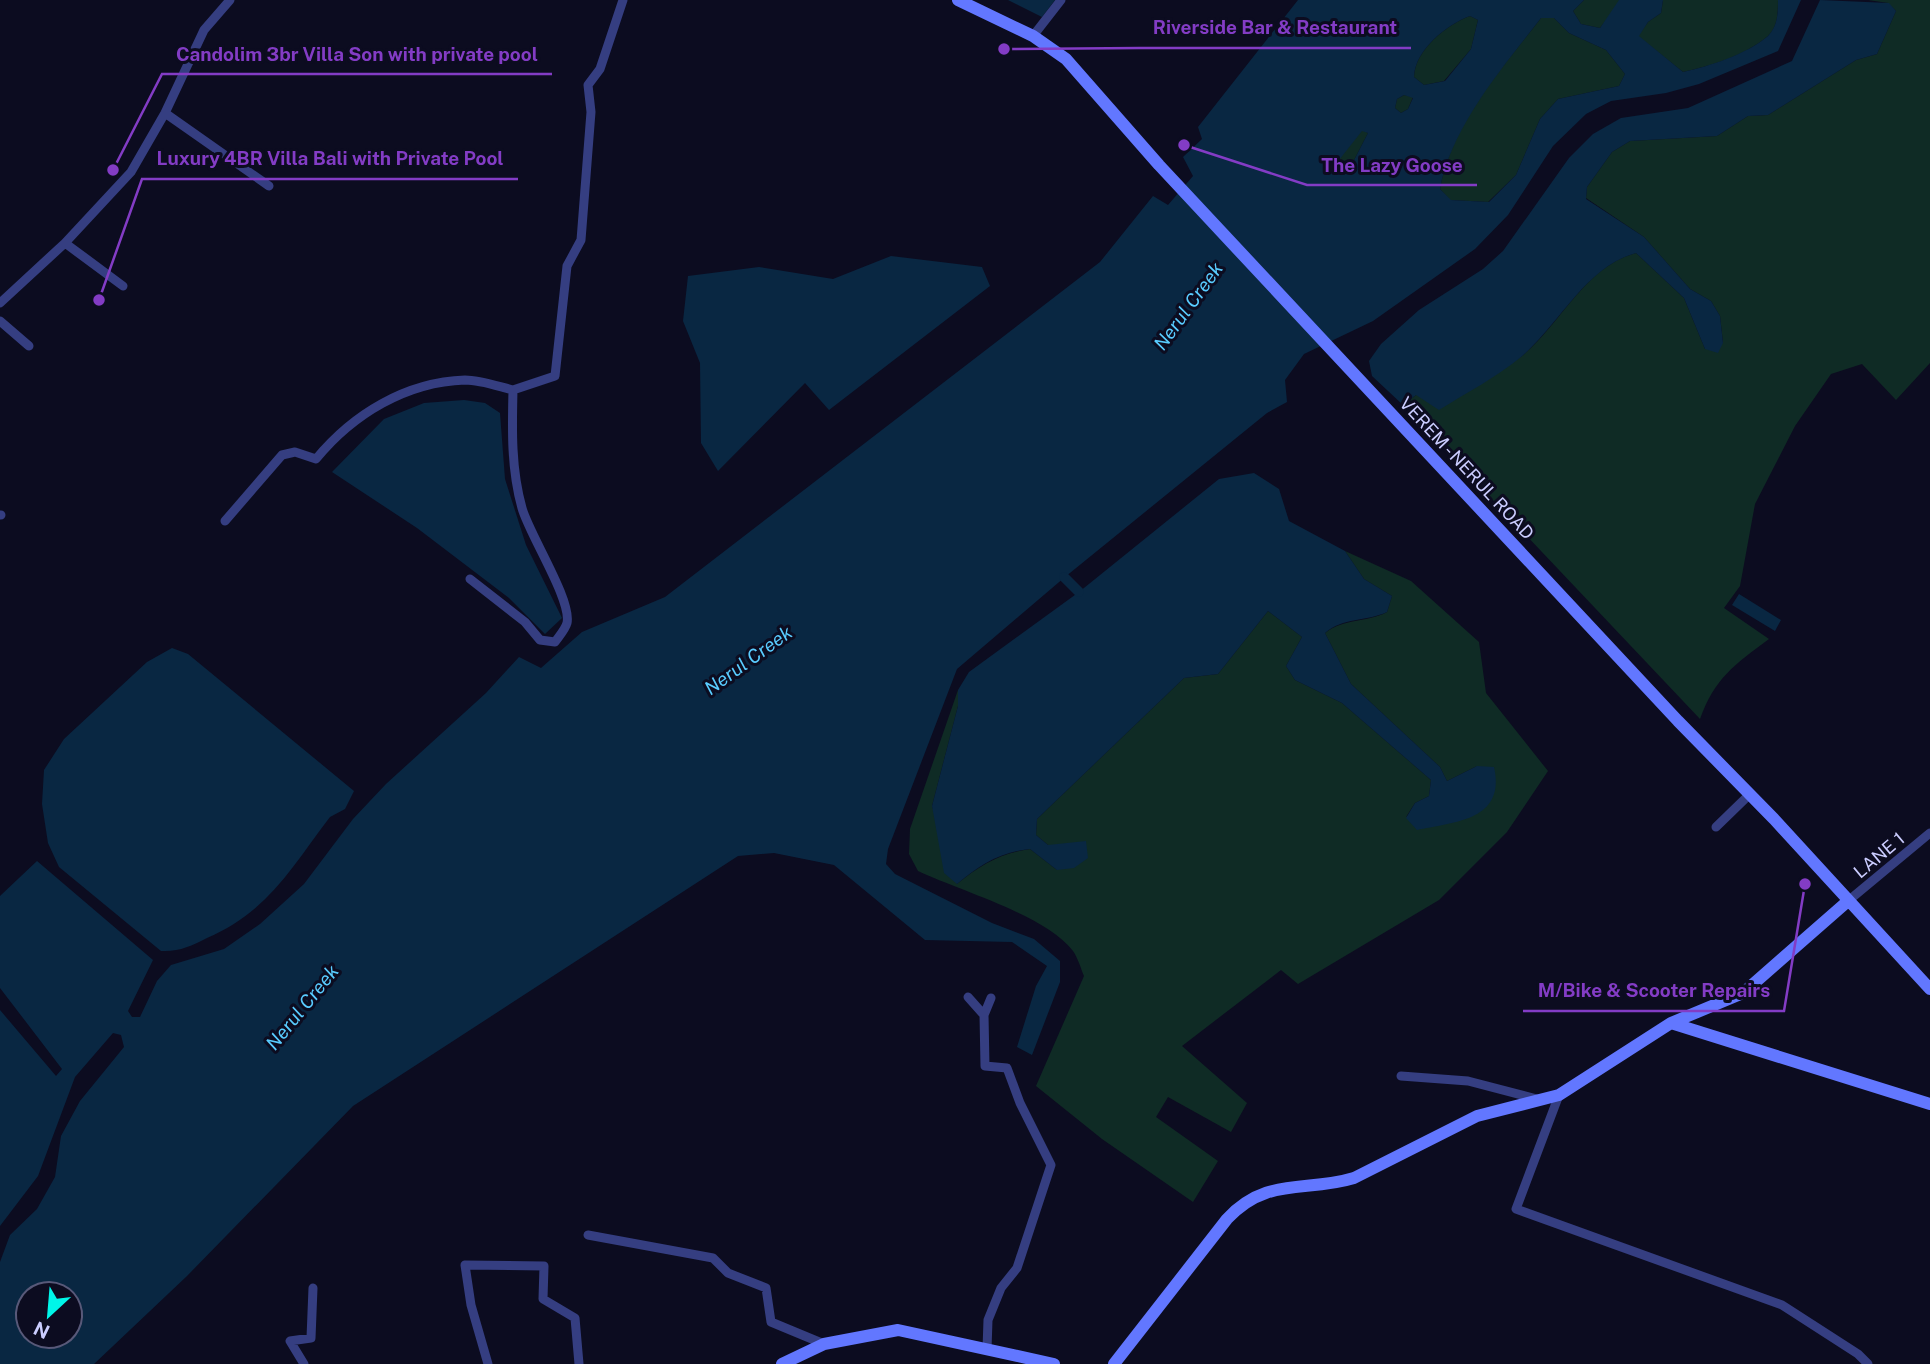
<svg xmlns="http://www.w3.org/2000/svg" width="1930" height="1364" viewBox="0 0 1930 1364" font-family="'Public Sans',sans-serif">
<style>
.green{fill:#0f2b25}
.water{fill:#092742;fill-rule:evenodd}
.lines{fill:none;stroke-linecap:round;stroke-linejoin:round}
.canal{stroke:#092742;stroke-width:10}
.street{stroke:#353e81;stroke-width:9}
.secondary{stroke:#6277ff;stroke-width:12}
.labels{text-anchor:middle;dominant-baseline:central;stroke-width:6;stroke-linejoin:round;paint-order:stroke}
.street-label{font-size:18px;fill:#cbcdff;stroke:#0c0c20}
.water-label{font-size:19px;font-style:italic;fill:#59ccff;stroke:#0c0c20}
.leader{fill:none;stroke:#833cc5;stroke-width:2.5}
.callout-dot{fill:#833cc5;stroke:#0c0c20;stroke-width:2.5}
.callout-label{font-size:19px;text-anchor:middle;font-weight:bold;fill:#833cc5;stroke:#0c0c20;stroke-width:6;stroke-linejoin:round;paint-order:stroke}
</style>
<rect width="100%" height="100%" fill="#0c0c20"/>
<path class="green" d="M1584,0h35v3l-19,25 -19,-4 -8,-13z
M1663,0h115c0,12 0,27 -10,36 -22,19 -57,30 -85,36l-45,-36 10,-14 13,-9z
M1868,0h62v363l-34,37 -34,-36 -31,10 -36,52 -40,78 -15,82 -16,22 45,31c-35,26 -54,39 -69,80l-297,-314 13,-10c23,-8 91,-27 106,-39 40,-33 62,-89 114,-103l48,45 21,51 18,-6 -3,-27 -9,-15 -21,-12 -46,-52 -58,-39 1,-11 25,-35 18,-11 87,-5 31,-20 20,-1 88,-55 21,-6 19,-43 -8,-8z
M1470,16l8,4 -7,29 -27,32 -20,4 -10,-8c1,-27 32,-52 56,-61z
M1541,18h13l15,15 37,17 19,24 -6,12 -61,13 -18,20 -24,56 -28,27 -38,-2 -10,-11c11,-64 62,-121 101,-171z
M1404,95l9,2 -5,12 -7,4 -6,-5 2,-9z
M1362,130l6,3 -18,35 -6,1 -6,-9z
M1345,551l66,30 68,61 7,51 62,78 -41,61 -68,68 -141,84 -17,-14 -99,76 65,57 -16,29 -63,-35 -12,20 62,44 -25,41 -91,-63 -66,-53 48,-110c-3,-7 -6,-18 -11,-25 -27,-36 -113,-60 -155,-80l-9,-17 1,-25 48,-139v16l-26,100 25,78c23,-19 44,-31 73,-35l27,21 -9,-25 -12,-10 1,-16 147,-141 34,-4 50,-63 34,26 -16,29 9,14 47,23 89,77 -2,16 -14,7 -9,14 71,-51 -30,15 -7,-14 -89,-83 -26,-51c19,-15 41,-10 62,-21l5,-16 -28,-17z"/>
<path class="water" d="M1008,0h47l-13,17z
M1298,0h286l-11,11 8,13 19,4 19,-28h44l-2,13 -13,9 -9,14 44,36c27,-6 64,-18 85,-36 10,-10 10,-24 10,-36h23l-23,51 -79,33 -33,9 -55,8 -25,13 -33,32 -45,69 -33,34 -102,72 -69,33 -19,26 2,22 -20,11 -202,164 -108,92 -69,180 -2,15 9,10 97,49 42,16 26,22v21l-28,73 -15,-8 19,-61 11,-20 -35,-24 -87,-2 -91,-75 -60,-12 -36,3 -385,250 -166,170 -93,88h-94v-102l10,-27 27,-26 18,-32 6,-41 19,-35 44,-54 -3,-12 -8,-2 -38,44 -37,99 -38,50v-216l56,66 6,-7 -62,-81v-92l37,-35 116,99 -25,51 4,6h8l17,-36 14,-16 53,-16 36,-25 44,-40 49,-65 33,-35 100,-91 33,-36 22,11 41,-36 83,-35 435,-335 53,-66 15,9 25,-29 -10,-19 19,-18 -4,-12zM1470,16l8,4 -7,29 -26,32 -21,4 -10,-8c1,-27 32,-52 56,-61zM1541,18h13l15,15 37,17 19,24 -6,12 -61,13 -18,20 -24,56 -27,27 -38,-2 -11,-11c11,-62 63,-122 101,-171zM1404,95l9,3 -5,11 -7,4 -6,-5 2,-9zM1362,131l6,2 -18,35 -6,1 -5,-9zM28,1294h42v42h-42z
M1820,0l69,3 7,8 -19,43 -21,6 -88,55 -20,1 -31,20 -87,5 -18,11 -25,35 -1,12 58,38 46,52 21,12 9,15 3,27 -5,10 -13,-4 -21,-51 -48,-45c-51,14 -76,71 -115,104 -24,20 -55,36 -82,53l-23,-15 -13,10 -31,-29 -3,-15 12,-17 38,-34 64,-41 20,-18 66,-93 24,-24 28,-16 67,-10 104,-47z
M891,256l91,11 8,19 -161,124 -24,-27 -87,88 -17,-28 -1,-80 -17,-42 5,-45 71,-9 74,12z
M464,400l21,3 15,10 5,66 21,66 36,73 -17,16 -36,-36 -92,-70 -85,-56 52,-53 40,-16z
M1254,473l25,16 10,32 56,30 19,28 28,17 -5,16c-21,10 -44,5 -62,21l26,51 89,83 7,14 30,-15 17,1c12,53 -38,55 -77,63l-11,-12 9,-15 14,-7 2,-16 -89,-77 -47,-23 -9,-14 16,-29 -34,-26 -50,63 -34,4 -147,141 -1,16 12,10 38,-4 2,17 -14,10 -17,2 -27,-21c-30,3 -50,16 -73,35l-13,-11 -12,-67 26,-100v-16l11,-18 110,-80 140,-113z
M1739,594l42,26 -6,11 -43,-26z
M172,648l16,6 166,137 -9,18 -15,8c-39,51 -62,95 -123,121 -16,8 -28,14 -46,13l-102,-84 -11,-24 -6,-39 2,-34 20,-31 83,-77z"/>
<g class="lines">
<path class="canal" d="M1064,577l15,15"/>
<path class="street" d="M1033,36l28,-36
M165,113l104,73
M65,243l58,43
M0,303l65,-60 66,-71 34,-59 39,-83 26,-30
M0,321l29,25
M0,515h1
M225,521l57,-66 13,-3 21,7c37,-45 90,-77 149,-79 15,0 32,6 48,10
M470,579l55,43 15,18 15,2c4,-6 10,-12 12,-19 5,-23 -38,-89 -45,-115 -11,-39 -10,-79 -9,-118l42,-14 12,-110 14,-26 10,-128 -3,-27 12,-16 23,-69
M1716,827l34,-33
M1848,901l82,-68
M968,997l16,18 1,51 22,2 13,35 31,62 -34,103 -16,20 -13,32 -1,29
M984,1015l7,-17
M1401,1076l67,5 69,18
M1559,1095l-43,114 266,96 76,49 10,10
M588,1235l125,23 15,15 38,15 5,34 53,22
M304,1364l-14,-23 21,-3 2,-50
M488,1364l-17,-59 -6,-40 79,1 -1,33 32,19 4,46"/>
<path class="secondary" d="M958,0l75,36 33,23 93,106 519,556 96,98 156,170
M1671,1023l72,-30 105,-92
M782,1364l42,-20 74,-14 156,34
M1114,1364l113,-145c40,-43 78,-26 127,-41l123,-62 82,-21 112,-72 259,81"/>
</g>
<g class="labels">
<g class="street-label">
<text transform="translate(1467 468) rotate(47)">VEREM - NERUL ROAD</text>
<text transform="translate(1879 855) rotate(-40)">LANE 1</text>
</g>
<g class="water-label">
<text transform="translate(1188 306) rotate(-54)">Nerul Creek</text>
<text transform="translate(748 660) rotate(-36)">Nerul Creek</text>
<text transform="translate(302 1007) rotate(-51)">Nerul Creek</text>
</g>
</g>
<path class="leader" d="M1004 49L1139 48H1411M113 170L162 74H552M99 300L142 179H518M1184 145L1307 185H1477M1805 884L1784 1011H1523"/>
<g class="callout-dot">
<circle cx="1004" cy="49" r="7"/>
<circle cx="113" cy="170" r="7"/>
<circle cx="99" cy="300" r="7"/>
<circle cx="1184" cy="145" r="7"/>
<circle cx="1805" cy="884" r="7"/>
</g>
<g class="callout-label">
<text x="1275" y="34">Riverside Bar &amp; Restaurant</text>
<text x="357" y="61">Candolim 3br Villa Son with private pool</text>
<text x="330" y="165">Luxury 4BR Villa Bali with Private Pool</text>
<text x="1392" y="172">The Lazy Goose</text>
<text x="1654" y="997">M/Bike &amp; Scooter Repairs</text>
</g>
<g transform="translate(49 1315) rotate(206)"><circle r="33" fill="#0c0c20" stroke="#585979" stroke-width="2"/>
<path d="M0-5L12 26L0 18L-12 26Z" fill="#00f6e9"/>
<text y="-10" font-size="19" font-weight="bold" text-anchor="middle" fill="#cbcdff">N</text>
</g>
</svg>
